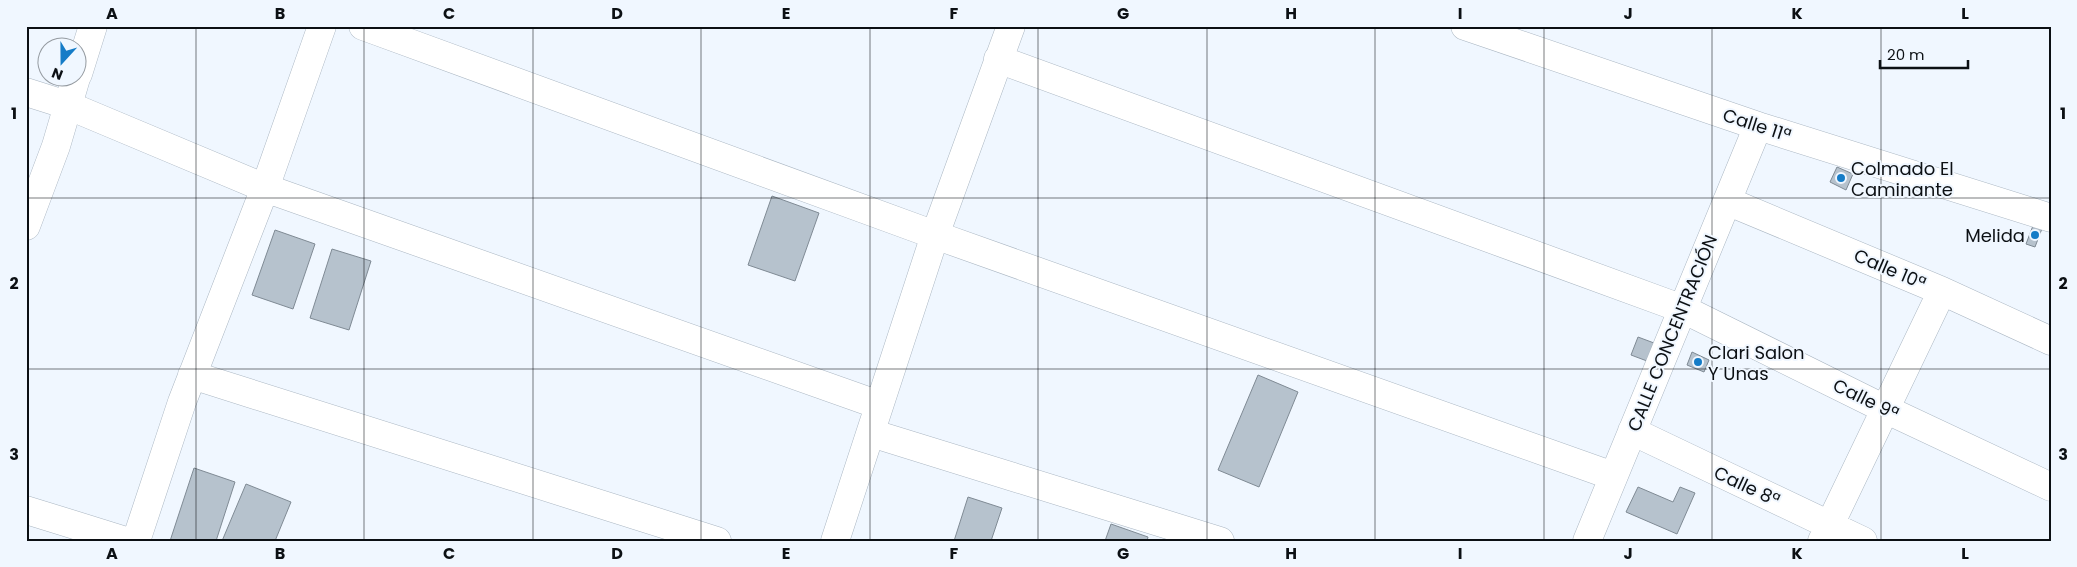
<svg xmlns="http://www.w3.org/2000/svg" width="2077" height="567" viewBox="0 0 2077 567" font-family="Poppins,sans-serif">
<style>
.building{fill:#b6c2cd;stroke:#7f8a94}
.lines{fill:none;stroke-linecap:round;stroke-linejoin:round}
.minor-casing{stroke:#abb7c3;stroke-width:29}
.minor{stroke:#fff;stroke-width:28}
.grid{fill:none;stroke:#0c1014;stroke-width:1;stroke-opacity:0.55}
.poi-dot{fill:#157cc7;stroke:#f0f7ff;stroke-width:2}
.labels{text-anchor:middle;dominant-baseline:central;stroke-width:4;stroke-linejoin:round;paint-order:stroke}
.street-label{font-size:18px;fill:#0c1014;stroke:#f0f7ff}
.poi-label{font-size:18px;fill:#0c1014;stroke:#f0f7ff;text-anchor:start}
.neatline{fill:none;stroke:#0c1014;stroke-width:2}
.grid-label{font-size:16px;text-anchor:middle;font-weight:bold;fill:#0c1014}
</style>
<rect width="100%" height="100%" fill="#f0f7ff"/>
<path class="building" d="M1837,167l16,7 -7,16 -16,-8z
M772,196l47,17 -24,68 -47,-16z
M2034,223l9,3 -8,21 -9,-3z
M275,230l40,14 -22,65 -41,-14z
M332,249l39,12 -22,69 -39,-12z
M1638,337l16,6 -7,18 -16,-6z
M1692,352l17,8 -5,12 -17,-7z
M1258,375l40,17 -39,95 -41,-17z
M194,468l41,14 -19,59h-46z
M246,484l45,18 -16,39h-53z
M1638,487l35,15 7,-15 15,6 -18,41 -51,-22z
M968,497l34,11 -11,33h-37z
M1111,524l37,13 -1,4h-42z"/>
<g class="lines">
<defs>
<path id="minor" d="M363,26l572,209 678,241
M1465,26l293,100 293,92
M998,59l685,250 202,100 166,78
M78,74l15,-48
M26,92l41,13 198,83 614,217
M1727,201l215,90 109,50
M26,226l30,-80 20,-68
M192,375l525,166
M1632,431l231,110
M871,433l349,108
M26,510l100,31
M136,541l46,-139 83,-214 57,-162
M835,541l100,-306 76,-209
M1587,541l171,-415
M1822,541l120,-250"/>
</defs>
<use href="#minor" class="minor-casing"/>
<use href="#minor" class="minor"/>
</g>
<path class="grid" d="M196,26v515M364,26v515M533,26v515M701,26v515M870,26v515M1038,26v515M1207,26v515M1375,26v515M1544,26v515M1712,26v515M1881,26v515M26,198h2025M26,369h2025"/>
<g class="poi-dot">
<circle cx="1841" cy="178" r="5"/>
<circle cx="2035" cy="235" r="5"/>
<circle cx="1698" cy="362" r="5"/>
</g>
<g class="labels">
<g class="street-label">
<text transform="translate(1757 125) rotate(18)">Calle 11ª</text>
<text transform="translate(1890 269) rotate(23)">Calle 10ª</text>
<text transform="translate(1672 333) rotate(-68)">CALLE CONCENTRACIÓN</text>
<text transform="translate(1866 399) rotate(26)">Calle 9ª</text>
<text transform="translate(1747 486) rotate(25)">Calle 8ª</text>
</g>
<g class="poi-label">
<text x="1851" y="168">Colmado El<tspan x="1851" dy="21">Caminante</tspan></text>
<text x="2025" y="235" text-anchor="end">Melida</text>
<text x="1708" y="352">Clari Salon<tspan x="1708" dy="21">Y Unas</tspan></text>
</g>
</g>
<rect width="2077" height="567" fill="none" stroke="#f0f7ff" stroke-width="55"/>
<g transform="translate(62 62) rotate(201)"><circle r="24" fill="#f0f7ff" stroke="#959ba1"/>
<path d="M0-4L9 19L0 12L-9 19Z" fill="#157cc7"/>
<text y="-8" font-size="14" font-weight="bold" text-anchor="middle" fill="#0c1014">N</text>
</g>
<path d="M1880 60v8h88v-8" fill="none" stroke="#0c1014" stroke-width="2.5"/>
<text x="1887" y="60" font-size="15" fill="#0c1014" stroke="#f0f7ff" stroke-width="4" paint-order="stroke">20 m</text>
<rect x="28" y="28" width="2022" height="512" class="neatline"/>
<g class="grid-label">
<text x="112" y="19">A</text>
<text x="280" y="19">B</text>
<text x="449" y="19">C</text>
<text x="617" y="19">D</text>
<text x="786" y="19">E</text>
<text x="954" y="19">F</text>
<text x="1123" y="19">G</text>
<text x="1291" y="19">H</text>
<text x="1460" y="19">I</text>
<text x="1628" y="19">J</text>
<text x="1797" y="19">K</text>
<text x="1965" y="19">L</text>
<text x="14" y="119">1</text>
<text x="2063" y="119">1</text>
<text x="14" y="289">2</text>
<text x="2063" y="289">2</text>
<text x="14" y="460">3</text>
<text x="2063" y="460">3</text>
<text x="112" y="559">A</text>
<text x="280" y="559">B</text>
<text x="449" y="559">C</text>
<text x="617" y="559">D</text>
<text x="786" y="559">E</text>
<text x="954" y="559">F</text>
<text x="1123" y="559">G</text>
<text x="1291" y="559">H</text>
<text x="1460" y="559">I</text>
<text x="1628" y="559">J</text>
<text x="1797" y="559">K</text>
<text x="1965" y="559">L</text>
</g>
</svg>
